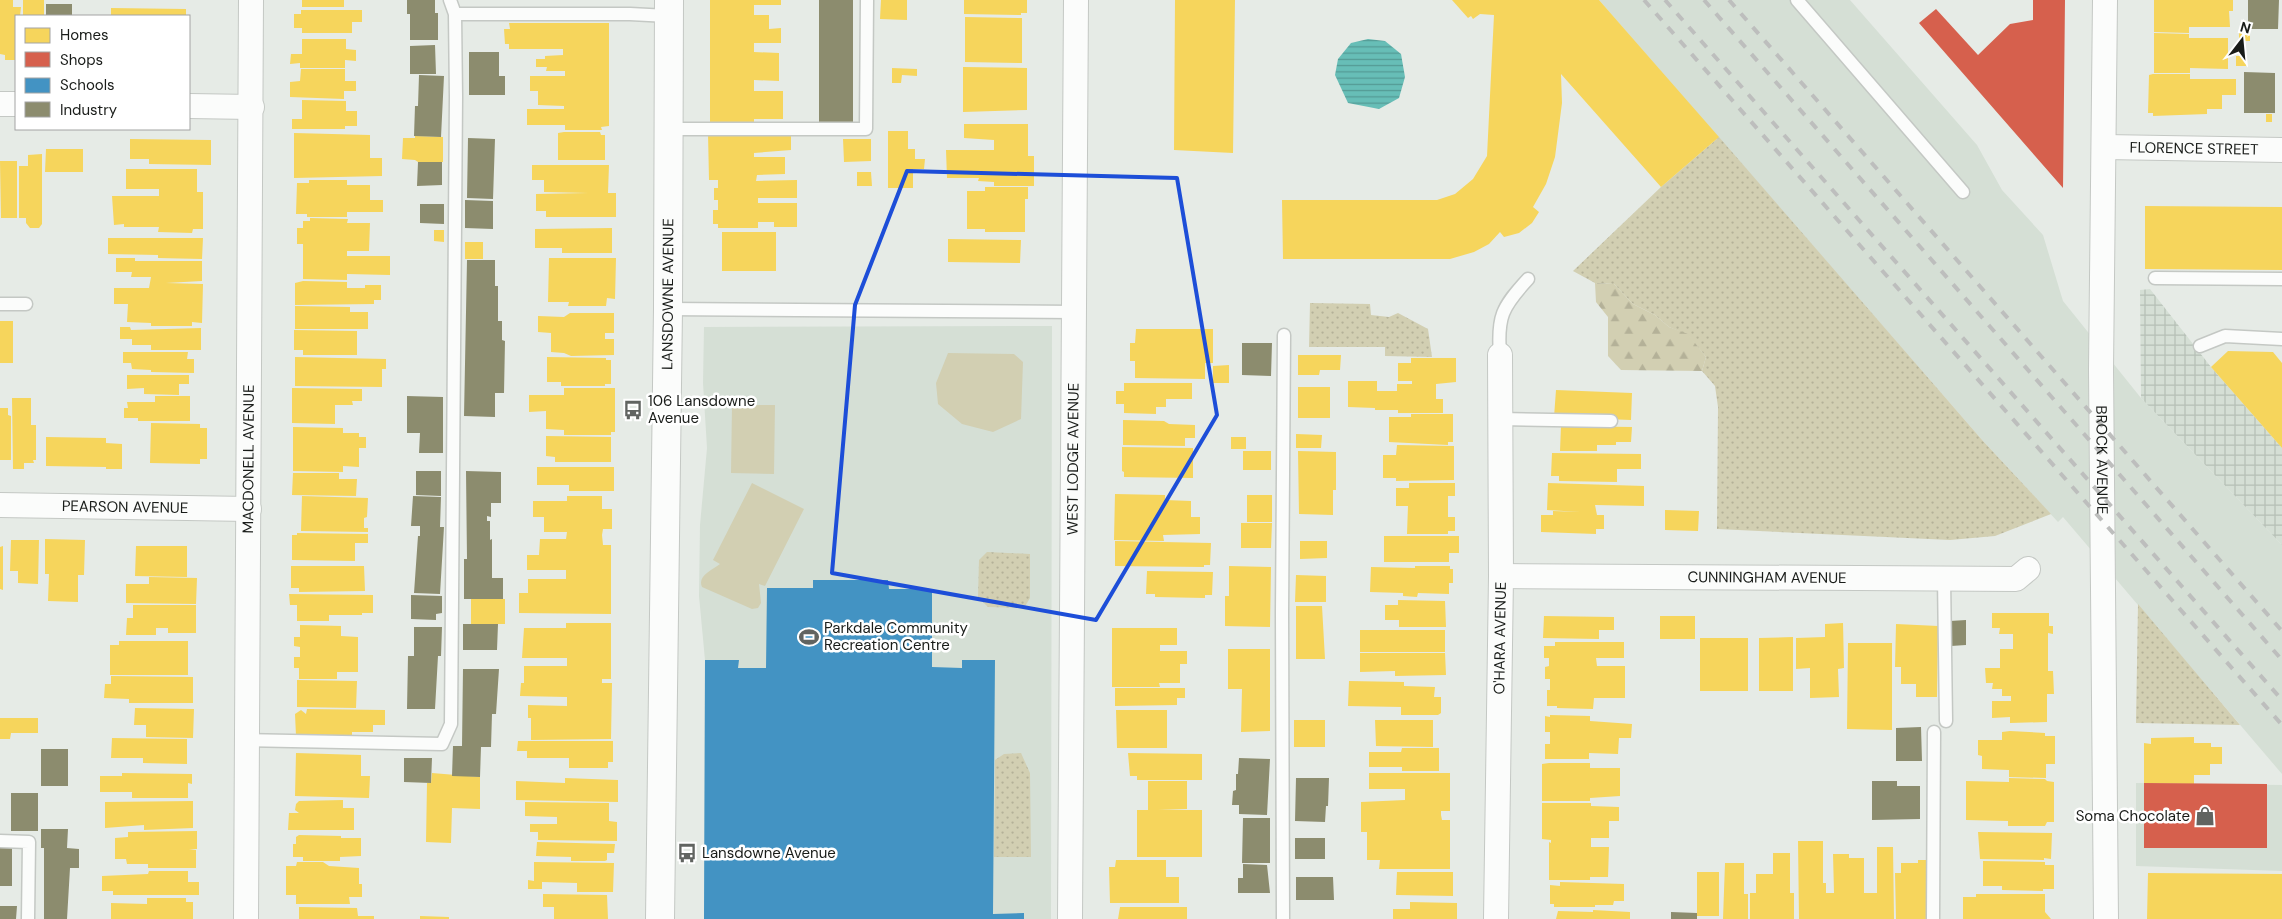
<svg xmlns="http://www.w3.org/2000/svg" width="2282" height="919" viewBox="0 0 2282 919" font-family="'DM Sans',sans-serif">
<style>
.built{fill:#d5dfd5}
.industrial{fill:url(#industrial-grid)}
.green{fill:url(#green-dots)}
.forest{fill:url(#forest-firs)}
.pitch{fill:#d2cfb2}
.water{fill:url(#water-rules)}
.homes{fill:#f6d55c}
.shops{fill:#d6604d}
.schools{fill:#4393c3}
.industry{fill:#8c8c6e}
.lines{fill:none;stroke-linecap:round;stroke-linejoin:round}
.service-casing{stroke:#c4c8c4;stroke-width:15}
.minor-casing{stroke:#c4c8c4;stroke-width:26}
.tertiary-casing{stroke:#c4c8c4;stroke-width:30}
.service{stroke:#fbfcfb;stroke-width:12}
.minor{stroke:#fbfcfb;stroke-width:24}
.tertiary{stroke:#fbfcfb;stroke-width:28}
.rail{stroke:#bdbebd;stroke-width:4;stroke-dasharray:9 9;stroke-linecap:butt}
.marked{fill:none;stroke:#1d4ed8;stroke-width:4;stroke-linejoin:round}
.labels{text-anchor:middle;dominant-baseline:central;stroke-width:5;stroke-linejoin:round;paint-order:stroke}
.street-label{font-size:15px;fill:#191c19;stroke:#fff}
.poi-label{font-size:15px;fill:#191c19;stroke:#fff;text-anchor:start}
</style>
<defs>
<pattern id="industrial-grid" width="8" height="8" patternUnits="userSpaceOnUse" patternTransform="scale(1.25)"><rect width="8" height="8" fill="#d5dfd5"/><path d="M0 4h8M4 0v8" fill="none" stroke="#b6bfb6"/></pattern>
<pattern id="green-dots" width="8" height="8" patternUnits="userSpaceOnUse" patternTransform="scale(1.25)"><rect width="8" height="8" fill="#d2cfb2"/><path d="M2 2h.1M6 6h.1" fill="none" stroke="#b4b198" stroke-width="1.8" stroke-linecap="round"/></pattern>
<pattern id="forest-firs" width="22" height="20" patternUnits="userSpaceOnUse" patternTransform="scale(1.25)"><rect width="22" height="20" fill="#d2cfb2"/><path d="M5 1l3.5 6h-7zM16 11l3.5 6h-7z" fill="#b4b198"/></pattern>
<pattern id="water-rules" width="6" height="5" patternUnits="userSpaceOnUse" patternTransform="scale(1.25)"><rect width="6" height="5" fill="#67beb7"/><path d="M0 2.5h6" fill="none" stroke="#549a94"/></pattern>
</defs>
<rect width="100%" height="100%" fill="#e6ebe6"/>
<path class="built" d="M1599,0h251l127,145 25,45 41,45 20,66 78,97 141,147v229l-219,-257 -5,5 -75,-81z
M1052,326l-1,593h-347l1,-259 -6,-64 1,-71 7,-77 -4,-65 1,-56z
M2136,783l146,2v86l-146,-5z"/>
<path class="industrial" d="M2150,289l61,78 71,81v97l-141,-147 -1,-108z"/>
<path class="green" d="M1719,137l264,304 68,73 -56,22 -45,4 -233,-11 1,-122 -3,-21 -13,-15 4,-14 -18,-22 -19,-8 -14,-12 -22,-11 -19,-20 -19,-1 -22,-12 88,-84z
M1310,303l60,1 1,11 18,2 9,-4 30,16 4,28 -47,-1v-9h-76z
M987,552l43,2v44l-6,10 -36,-1 -10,-10 1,-37z
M2138,604l102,121 -104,-2z
M1021,753l9,20 1,84h-37l1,-97 9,-6z"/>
<path class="forest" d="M1595,283l19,1 19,20 22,11 14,12 19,7 18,23 -4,14 -81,-1 -13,-14v-39l-12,-15z"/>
<path class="pitch" d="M948,353l66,1 9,8 -2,57 -28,13 -31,-8 -24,-20 -2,-21z
M732,405h43l-1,69 -43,-1z
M752,483l52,26 -39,77 -6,-2 2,19 -3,5 -6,1 -50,-22c-5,-11 10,-17 18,-23l-7,-4z"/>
<path class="water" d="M1368,39l17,2 16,13 4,23 -6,21 -20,11 -31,-6 -13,-28 3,-16 13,-16z"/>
<path class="homes" d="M0,0h13v7h8l-1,9h-4v44h-11v-5l-5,-1z
M23,0h21v16h-21z
M302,0h42v7h-42z
M710,0h71v5h-27v10h15v14l12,-1v15h-27v9l25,1v28l-25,-1v11h29v28h-29v7h-44z
M881,0h26v20l-27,-1z
M964,0h63v13h-6v2l-57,-1z
M1175,0h60l-2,153 -59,-3z
M1452,0h147l120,137 -58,50 -100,-113 1,29 -7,54 -9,27 -13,23 6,5 -7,11 -13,10 -15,4 -4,-5 -11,12 -15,8 -24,7h-167l-1,-59h155l18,-6 18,-15 14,-23 7,-141 -14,-1 -7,5 -2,-3 -3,2z
M2154,0h79v11h-4l1,16h-41v6l-35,-1z
M111,8l75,1v7h-75z
M301,10h61v12h-10v11h-50v-5h-8v-14h7z
M965,17l57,1v45l-57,-1z
M509,23h100v103l-8,1 1,3h-37v-5h-38v-16h37v-3l-26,-1v-14h-8v-15h35v-5h-19l1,-4h-11v-8h9v-3l18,-1v-6h-54v-5h-4l-1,-15h6z
M2239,30l11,1v10h-11z
M2154,33l35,1v4h39v31l-38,-1v5h-36z
M302,39h44v10l10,1v11l-11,-1v8h-45v-5l-10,1 1,-10h11z
M2236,56h10v10h-10z
M963,67l64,1v42l-64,2z
M892,68l25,1v7l-15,-1 -1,8h-9z
M301,69h44v12h11v10h-12v8l-54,-2v-15l10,-1z
M2153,74h37v5h46v16h-14v14h-15v5l-54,2v-3h-5l1,-38z
M302,100l44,1v10h11v15h-12v3h-53v-10h10z
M2266,114h6v8h-6z
M964,124h64v32h6v30h-40v-4l-16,-1 1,-3h-32l-1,-28h48v-10l-30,-2z
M888,131h20v18h7v10h10l-1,10h-11v19h-25z
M564,132h36l1,3h4v25h-47v-27z
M791,132v18l-37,3v4h31v17l-28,1 -1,6 41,-1v18h-39v5h39v24h-23v-5h-16v6h-40v-4h-5v-14h5v-10h-4v-12h4v-8h-9l-1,-47z
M294,133l76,2v23h12v18l-88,2z
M415,136l28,1v25h-25l-3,-2 -13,-1 1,-21h12z
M130,139l81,1v25l-62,-1v-5h-19z
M843,139h28v22l-27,1z
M46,149h37v23h-38z
M42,154v70l-3,4h-9l-4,-5v-5h-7v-52h9v-11z
M0,161h17v57h-16z
M532,165h77l-1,28h8v24h-70v-6h-10v-17l52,-1 -44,-1v-12h-12z
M126,169h71v23h6v37h-10l-1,4 -34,-1 1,-5h-35v-3l-10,1 -2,-29h47v-7h-33z
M857,172h14l1,14h-15z
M309,180h38v5h23v15h13v12h-36v5h-40v-3h-11l1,-31h12z
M985,187h43v12h-3v33h-40v-3h-18v-38h18z
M2145,206l137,1v63l-137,-1z
M310,218l38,1 -1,4h23l-1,28h-22v5h43v19l-43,-1v6l-44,-1v-24l33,1 -33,-1v-11h-6v-16h6v-7h7z
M612,228v25h-50v-5h-27v-19z
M434,230h10v12l-10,-1z
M722,232h54v39h-54z
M108,238h95l-1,21 -44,-1v-3l-50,-1z
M948,239l73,1 -1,23 -72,-1z
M465,242h18v17h-18z
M116,258h19v3h67v20l-36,2 37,1 -1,39 -10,-1v4h-41v-3l-24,-1 1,-18h-14v-16h35l2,-11h-20l1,-5h-16z
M549,258h67l-1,41 -8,-1 -1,8h-38l1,-4h-21z
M303,281l44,1v6h18v-3h16v15h-7v4l-79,1v-22z
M295,306l55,1v5h18v17h-73z
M570,313h44v20h-9v6h9v16l-43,1 -7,-3 -13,-1v-19l-13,-1v-16l26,1z
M0,321h13v42h-13z
M120,327h10l1,3 70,-2v22h-50v-5h-19v-6h-12z
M1136,329h77v34h-8v16l-70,-1v-17h-5v-18h5z
M294,330l63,1v24h-54v-5h-9z
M2228,351l45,1 9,11v85l-71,-81z
M123,352h65l-1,7h7v14l-43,-1v-2l-19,-1 -1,-6h-8z
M1298,355h43l-1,15h-20l-1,5h-21z
M295,357l91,2v10h-4v18l-87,-1z
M547,357l59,1v2h5v24h-6v2h-44v-4h-14z
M1411,358h45v24l-20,2v15h7v14h-45v-3h-23v-2l-27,-1v-26h29v10h20v-7h15v-3h-14v-18h13z
M1229,365v18h-16v-17z
M127,375h62v9h-10v11l-35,-1v-6l-17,1z
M1124,383h68v16h-26v8h-10v7l-32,-1v-9h-8v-13h8z
M1298,387h32v31h-32z
M292,388l70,1v12h-10l1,4h-18v19l-43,-1z
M564,388h51v44h-4v3h-47v-5l-18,-1v-18l-17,1v-17h35z
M1556,390l76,3 -1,27 -77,-3z
M155,396h35v25h-52v-3h-14v-10h4l-1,-6h28z
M12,398h19v27h5v35h-3l1,3h-10v6h-11z
M0,408h8v7l3,1v44h-11z
M1411,414h42v28h-5v3l-59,-3v-25h22z
M1123,420l41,1 5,3 26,1v13h-10v8l-62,-1z
M151,423l49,1v4h7v31h-7v5l-50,-1z
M1561,426l71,1 -1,15h-15v3h-19v6h-37z
M293,427l50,1v5h16v4h7v11h-7v19l-16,-1v6l-50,-1z
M1296,434l26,1 -1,13h-25z
M546,436l65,1v25h-56v-5l-9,-1z
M46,437l60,1v5l16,1v25h-16v-2l-60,-1z
M1231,437h15v12h-15z
M1397,445l57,1v34l-58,1v-3h-13v-23h13z
M1122,447l71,1v30l-69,-1v-5l-2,-1z
M1243,451h28v19h-28z
M1298,451l38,1v38h-3v25l-34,-1z
M1552,453l89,1v15h-24v13l-58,-1v-5h-8z
M537,467h77v24h-45v-6h-32z
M293,473h46v6h18l-1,17 -64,-1z
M1409,483h46v13h-7v21h7v14h-7v3h-41l1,-28h-12v-18h13z
M1548,483l96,3v20l-49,-1 2,10h7v14h-8v5l-55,-2v-17h12v-4l28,1 -34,-2z
M1115,494l50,1v5l26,1v16h9v17l-37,1 1,6 -50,-1z
M1247,495h25v27h-25z
M302,496l66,2 -1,19 -3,1v10h4v4l-67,-1z
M567,496h35v13h10v20h-9l-1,6 1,10h8v69l-92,-1v-20h9v-14h38v-9h-39v-15h12l1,-16h26l1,-7h-23v-15h-11v-16h34z
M1665,510l34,1 -1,20 -33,-1z
M1241,523h31l-1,25h-30z
M297,533l71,1v9h-13v18l-63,-1v-25h5z
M1384,536h75v17h-10v9h-65z
M45,539l40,1 -1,35h-6v27l-30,-1 1,-27h-4z
M11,540h28l-1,44 -20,-1v-12h-8z
M1115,541l96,2 -1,22h-6v2l-89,-1z
M1300,541h27v17l-27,1z
M3,546v44l-3,-1v-42z
M136,546h51v31l-52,-1z
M291,566h73l1,25 -66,1v-4h-8z
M1229,566l42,1 -1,60 -45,-1v-30h4z
M1415,566h35v3h3v14h-4v11l-31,-1 -1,4 -14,-1v-3l-33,-1 1,-25 44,1z
M1147,571l66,1 -1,23h-7v3l-50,-1v-3h-9z
M1296,575l30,1v26h-31z
M149,577l48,1 -1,26 -70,-1v-19h23z
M289,594l84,1v18h-11v2h-33v6h-32v-16h-7z
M471,598l34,1v25h-34z
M1398,600l47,1 1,26h-47v-7h-14v-15h13z
M133,605h63v28h-28v-5h-12v7h-30l1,-17h6z
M1296,606h26l3,53h-29z
M1992,613h57v13h4v8l-5,-1v38h5l1,23h-7v28l-37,1v-6l-18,1v-17h19v-5h-9v-7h-10l1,-6h-7l-1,-15h15v-19h13v-15h-14l1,-6h-8z
M1544,616l70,1v13h-15v9l-56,-1z
M1660,616h35v23h-35z
M566,623h45v56h-9v4h10l-1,56 -80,1v-22h-3v-13l39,1v-9l-47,-1 1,-13h3v-17h43v-8h-45l2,-30h42z
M1843,623l1,45 -6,1 1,28 -29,1v-30l-14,1v-31l29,-1v-13z
M1896,624l42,2 -1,71h-21v-13h-15v-17h-6z
M300,625l41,1v10l17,1v35h-21v7h-38v-11h-5v-11h6v-10l-6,-1v-9h6z
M1112,628h65v17h-17v6h27v13h-7v19h-21l1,4h-48z
M1360,630h85v22h-85z
M1793,637v54h-34v-53z
M1700,638h48v53h-48z
M119,641h69v34h-78v-30h9z
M1555,642h69v16h-28l1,8h28v32h-31l-1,11 -36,-1v-2h-10v-16h3v-11h-5v-12l4,-1v-8h-5v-12h11z
M1848,643h44v87l-45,-1z
M1228,649h42v82l-29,1 1,-43h-14z
M1360,653h85l1,22 -51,1v-5l-35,1z
M111,676l82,1v26h-64v-4l-25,-1 1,-14h6z
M297,680l60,1 -1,27 -59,-1z
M1349,681l55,1v4l31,1 -1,10h7v16l-3,2h-37v-8l-53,-1z
M1115,688h70v10h-8v7l-62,1z
M135,708l59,1 -1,29 -47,-1v-12h-12z
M307,709l78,1v15h-12v7h-21v4h-56l-1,-22 6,-4 5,4z
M1116,710h51v38h-50z
M1550,715l40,1v5l42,3 -1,14h-12l-1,16 -29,-1v6h-44v-15h5v-12h-5v-16l5,1z
M0,718h38v15h-27l-1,6h-10z
M1294,720h31v27h-31z
M1375,720h58v27l-57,-1z
M2010,731l35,2v3h10v28h-9v14l-37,-1v-7l-27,-1v-13l-4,-1v-15h24v-8z
M2194,737v6h17v4h11v17h-12v11h-16v9l-50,-1v-40l7,1v-6z
M112,738l75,1v25l-44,-1v-5h-32z
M518,741h95v21h-5v6h-39v-10h-42v-7h-10z
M1402,748h37v23h-37v-4h-33v-15h32z
M296,753l65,2v21h9l-1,22 -74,-2z
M1128,753l74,1v26h-65v-4h-7z
M1549,763h41v5h30v28l-30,2v3h-48v-37z
M122,773l70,1v10l-4,-1v15h-56v-6h-32v-16h22z
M432,773l48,4v32l-28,-1 -1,35 -25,-1 1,-59h4z
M1369,773h81v38h-9v4l1,5h8v49h-71l1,-9h-13v-28h-6v-30l44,-2v-11h-36z
M565,778l53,2v22l-102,-2v-19l49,2z
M2009,778l36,1 2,2 7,1v40h-7l-2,4h-37v-5l-42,-1v-39l43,1z
M1148,781h39v28l-29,1h44v47h-65v-47h11z
M343,800v8h11v22h-66l1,-17h10l-4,-3 1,-6 3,-3z
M193,801v27l-49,2v-5l-39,3v-26z
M525,802l84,1v18l8,1v19l-79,-1v-8h-8v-8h27v-7l-32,-1z
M1542,803h49v3l28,1v14h-10v17h-18v9h18l-1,30h-18v3h-41v-38l2,1v-3l-9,-1z
M197,831v18h-8l7,1v18h-48v-4h-21l-1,-5h-11v-21l13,-1v-5z
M1978,832l74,1 -1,26 -7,-1v2l-64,-1z
M299,835l42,1v2h20v18l-21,1v4h-37v-4h-10v-13h3v-7z
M1798,841h25v42h3v10h8l-1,-39h16v4h15v35h13v-46h16l1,72h-95z
M537,842l78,2 -1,9h-7v7l-2,1h-34v-4l-35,-1z
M1773,853h17v40h4v26h-44v-26h6v-19h17z
M1116,860h50v17h13v26h-69l-1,-36h6z
M1918,860h8v59h-30l-1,-46h6v-10h17z
M1983,861l62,1v3h9v24h-11v2l-41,-1v-4h-19z
M297,862h26l6,4 30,2v16h3v13h-13l1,7h-54v-9h-10v-29h10z
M534,862l80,1 -1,29h-36v-9l-35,-1v7h-14v-9l6,1z
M1725,863h19v31h4v25h-25z
M149,871h39v11h11v13h-86v-4h-11v-15l46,-2z
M1397,872h56v24l-57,-1z
M1697,872h22v44h-22z
M2148,873l134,1v45h-135z
M1560,882l64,2v17h-10l-1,4h-18v2h-41v-3h-4v-19l10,1z
M543,894l64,1 1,24h-54v-12h-11z
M1976,894h69v18l6,7h-88v-22h13z
M147,898h39v4h7v17h-82v-16l36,1z
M1410,902l47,1v16h-64v-10h17z
M299,907l58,1 1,8h16v3h-75z
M1120,907h67v12h-69z
M1593,910l37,2v7h-74l2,-8 35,1z
M420,916l29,1v2h-29z"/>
<path class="shops" d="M2033,0h32l-2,188 -144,-165 17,-14 42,46 32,-31 23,-4z
M2144,783l123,1v64h-123z"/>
<path class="schools" d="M813,580h75l1,9h43v78l30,1v-8h33l-2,254 31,-1v6h-320l1,-259h34l-1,8h28l1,-80h46z"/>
<path class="industry" d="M407,0h28v13h3v27h-28v-26h-3z
M819,0h34v123h-34z
M2248,0h31l-1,29h-30z
M46,4h26v12h-26z
M435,45l1,29h-26v-28z
M469,52h30v24h6v19h-36z
M2244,72l31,1v40h-31z
M419,75l25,1 -3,61 -27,-1 1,-30h3z
M468,138l27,1 -2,60 -26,-1z
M418,162h24v23l-25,1z
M465,200l28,1v28l-28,-1z
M420,204h24v20l-24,-1z
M467,260h28v26h3v35h4v19l3,1 -1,52h-9v24l-31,-1z
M1242,343h30l-1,33 -29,-1z
M407,396l36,1v56h-24l1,-20h-13z
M416,471h25v25l-25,-1z
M466,471l35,1v31h-10v14l-4,-1v5h3v19l2,-1v39h11v21h-39v-40h3z
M413,496l28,1 -1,30h4l-4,67 -26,-1 4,-57h2v-10h-9z
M411,595l31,1v17l-6,1v6l-25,-1z
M1966,620v25l-15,1 -1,-25z
M463,624h35l-1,26h-34z
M414,627h28l-1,29h-3l-3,53h-28l1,-53h6z
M463,669h36l-3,45h-4l-1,33h-10l-1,30 -28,-1 1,-30h9z
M1921,727l1,34h-26v-33z
M41,749h27v37h-27z
M404,758h28l-1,25 -27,-1z
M1239,758l31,1 -3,56 -28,-1v-9h-7l1,-14 3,-1v-16h2z
M1296,778h33l-1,28h-2l-1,16 -30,-1z
M1872,781h25v5h23v33l-48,1z
M11,793h27v38h-27z
M1243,818h27v45h-28z
M41,829h27l-1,19 12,1v19h-9l-3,51h-23v-71h-3z
M1295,838h30v21h-30z
M0,848h12v38h-12z
M1243,864l24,1 3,28h-32v-15h5z
M1296,877h37l1,23h-38z
M0,906h17l-1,13h-16z
M1671,912l26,1v6h-26z"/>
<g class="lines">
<defs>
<path id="service" d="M1797,0l166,192
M455,14h175l38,2
M668,129h198l1,-129
M2155,278l127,1
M0,304h26
M668,309l406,3
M2200,346l25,-10 57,3
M1500,355c-3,-38 2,-48 28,-76
M1500,419l111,2
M1944,578l2,143
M246,740l196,4 9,-20 5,-627 -1,-83 -5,-14
M0,841l29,1 -1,77
M1283,919l-1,-307 2,-277
M1933,919l1,-187"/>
<g id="minor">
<path id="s1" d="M2105,0l-4,370 5,549"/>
<path d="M0,104h16"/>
<path d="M189,106l63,1"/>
<path id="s2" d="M2105,147l177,3"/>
<path id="s3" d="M0,505l249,4"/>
<path id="s4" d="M1501,576l515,3 12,-10"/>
<path id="s5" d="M246,919l5,-919"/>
<path id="s6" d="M1070,919l6,-919"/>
<path id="s7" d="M1496,919l5,-343 -1,-221"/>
</g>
<g id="tertiary">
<path id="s8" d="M660,919l8,-610 1,-309"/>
</g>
</defs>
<use href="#service" class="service-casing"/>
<use href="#minor" class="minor-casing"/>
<use href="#tertiary" class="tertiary-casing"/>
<use href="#service" class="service"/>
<use href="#minor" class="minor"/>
<use href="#tertiary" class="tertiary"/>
<path class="rail" d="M1644,0l638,725
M1665,0l617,700
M1704,0l578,660
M1729,0l553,631"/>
</g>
<path class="marked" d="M907,171l270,7 40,237 -121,205 -264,-47 23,-268z"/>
<defs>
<symbol id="bus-bare" viewBox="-9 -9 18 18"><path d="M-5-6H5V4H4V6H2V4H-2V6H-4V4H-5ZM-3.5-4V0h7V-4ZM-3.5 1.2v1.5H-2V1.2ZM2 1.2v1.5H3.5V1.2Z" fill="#616461" stroke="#fff" stroke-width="2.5" paint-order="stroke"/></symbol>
<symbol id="stadium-bare" viewBox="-9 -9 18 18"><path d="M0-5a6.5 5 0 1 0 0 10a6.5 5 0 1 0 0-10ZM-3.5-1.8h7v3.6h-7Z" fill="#616461" stroke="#fff" stroke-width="2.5" paint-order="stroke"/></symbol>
<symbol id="shop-bare" viewBox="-9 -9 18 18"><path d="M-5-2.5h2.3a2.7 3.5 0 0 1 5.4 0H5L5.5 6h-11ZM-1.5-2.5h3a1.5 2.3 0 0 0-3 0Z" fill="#616461" stroke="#fff" stroke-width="2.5" paint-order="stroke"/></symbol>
</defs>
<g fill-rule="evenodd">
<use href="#bus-bare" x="619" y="396" width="28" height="28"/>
<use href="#stadium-bare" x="795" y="623" width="28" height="28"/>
<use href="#shop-bare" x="2191" y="802" width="28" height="28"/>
<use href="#bus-bare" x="673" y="839" width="28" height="28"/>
</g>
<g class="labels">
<g class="street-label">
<text stroke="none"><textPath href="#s2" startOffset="89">FLORENCE STREET</textPath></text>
<text stroke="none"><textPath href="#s8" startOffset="625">LANSDOWNE AVENUE</textPath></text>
<text stroke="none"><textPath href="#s6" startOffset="460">WEST LODGE AVENUE</textPath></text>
<text stroke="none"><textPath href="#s1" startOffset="460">BROCK AVENUE</textPath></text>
<text stroke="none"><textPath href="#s5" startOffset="460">MACDONELL AVENUE</textPath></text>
<text stroke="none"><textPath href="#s3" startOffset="125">PEARSON AVENUE</textPath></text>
<text stroke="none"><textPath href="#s4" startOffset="266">CUNNINGHAM AVENUE</textPath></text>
<text stroke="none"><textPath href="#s7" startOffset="281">O'HARA AVENUE</textPath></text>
</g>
<g class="poi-label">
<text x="648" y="401">106 Lansdowne<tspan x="648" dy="17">Avenue</tspan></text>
<text x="824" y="628">Parkdale Community<tspan x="824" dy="17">Recreation Centre</tspan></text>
<text x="2190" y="816" text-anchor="end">Soma Chocolate</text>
<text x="702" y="853">Lansdowne Avenue</text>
</g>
</g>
<rect x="15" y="15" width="175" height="115" fill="#ffffff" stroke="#a3a4a3"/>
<rect x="25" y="28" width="25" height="15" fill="#f6d55c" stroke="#a3a4a3"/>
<text x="60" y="40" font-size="15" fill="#191c19">Homes</text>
<rect x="25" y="52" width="25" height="15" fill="#d6604d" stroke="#a3a4a3"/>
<text x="60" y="65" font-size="15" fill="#191c19">Shops</text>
<rect x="25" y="78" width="25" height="15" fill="#4393c3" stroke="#a3a4a3"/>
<text x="60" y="90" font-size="15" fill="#191c19">Schools</text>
<rect x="25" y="102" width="25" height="15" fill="#8c8c6e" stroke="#a3a4a3"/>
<text x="60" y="115" font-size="15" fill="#191c19">Industry</text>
<g transform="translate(2242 40) rotate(16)" stroke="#ffffff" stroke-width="4" paint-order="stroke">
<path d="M0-4L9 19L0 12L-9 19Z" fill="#191c19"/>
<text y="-8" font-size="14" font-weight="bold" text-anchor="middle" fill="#191c19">N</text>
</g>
</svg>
